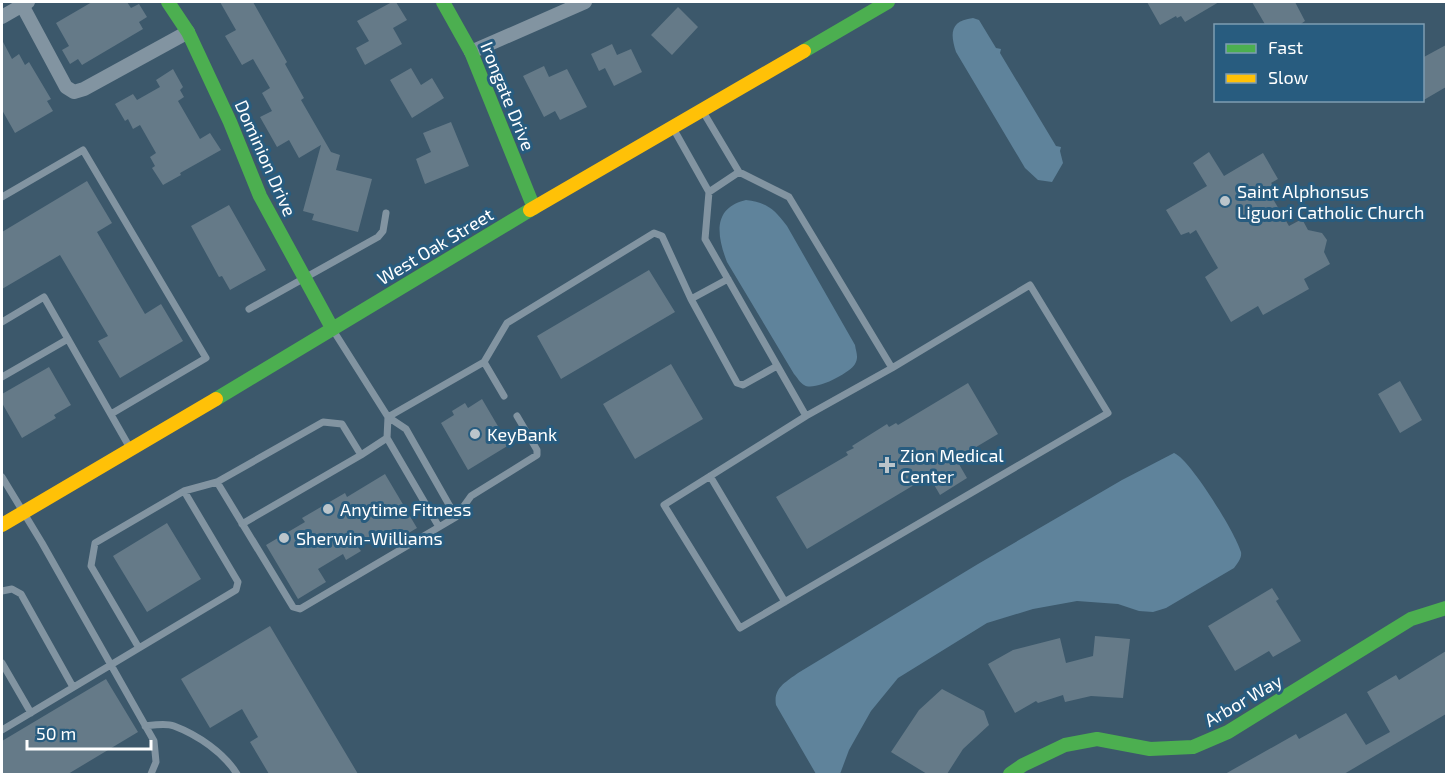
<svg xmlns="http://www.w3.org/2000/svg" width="1448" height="776" viewBox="0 0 1448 776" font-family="'Exo 2',sans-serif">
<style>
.water{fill:#5f839b}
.building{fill:#657a88}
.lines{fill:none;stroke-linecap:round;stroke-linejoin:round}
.lane{stroke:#8294a1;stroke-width:7}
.street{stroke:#8294a1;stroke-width:14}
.fast{stroke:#4caf50;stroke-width:14}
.slow{stroke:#ffc107;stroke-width:14}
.poi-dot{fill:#bbc5cb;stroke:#285c7f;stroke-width:2}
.labels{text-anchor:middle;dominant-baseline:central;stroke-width:6;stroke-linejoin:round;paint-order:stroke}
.street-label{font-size:18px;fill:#fff;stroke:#285c7f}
.poi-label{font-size:18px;fill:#fff;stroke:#285c7f;text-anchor:start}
</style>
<rect width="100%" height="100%" fill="#3c586b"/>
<path class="water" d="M973,18l6,2 17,28 5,1 -1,4 56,93 5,1 -1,4 3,12 -11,19 -14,-2 -13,-12 -69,-116c-6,-19 -6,-31 17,-34z
M746,200c22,3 28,9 41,26l68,119c1,7 4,12 0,19 -5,9 -41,28 -51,21 -4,-2 -7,-8 -10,-11l-67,-112c-10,-26 -15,-54 19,-62z
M1174,453c16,6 62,81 67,99 1,6 -3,11 -7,16l-68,40 -13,4 -14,-1 -21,-7 -41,-3 -44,8 -46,14 -89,55 -27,33 -22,39 -9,24h-24l-40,-69c-3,-17 10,-23 22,-32l180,-109 144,-84z"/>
<path class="building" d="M92,2h35l4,6 8,-4 8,13 -8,5 4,7 -61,36 -4,-6 -8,5 -8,-14 7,-4 -13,-23z
M220,2h33l34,60 -2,2 19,34 -3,2 30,52 9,3 -4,15 36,9 -14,53 -46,-12 2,-6 -11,-3 18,-66 -22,13 -10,-18 -12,7 -17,-30 12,-6 -10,-18 8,-5 -17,-29 -11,6 -17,-29 11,-6z
M392,2h4l11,18 -14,8 9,16 -37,21 -9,-17 13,-7 -12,-20z
M1147,2h72l-34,20 -4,-6 -4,2 -1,-2 -16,9z
M1252,2h43l10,19 -7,5h-32z
M678,7l20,20 -26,28 -21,-20z
M2,40l10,19 7,-5 6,11 4,-3 22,37 -4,2 6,10 -38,22 -13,-23z
M612,44l5,11 14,-6 11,23 -28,14 -9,-18 -6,3 -8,-17z
M1446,45v42l-24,14v-43z
M544,66l5,11 18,-8 20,38 -27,13 -5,-9 -11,6 -21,-41z
M411,68l10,17 11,-7 12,20 -32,20 -22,-38z
M173,69l10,18 -3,3 4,7 -6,4 22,38 10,-6 11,17 -41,23 1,2 -18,10 -11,-17 3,-2 -5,-9 6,-4 -16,-28 -7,4 -5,-10 -3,2 -10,-17 18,-10 4,6 23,-13 -4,-7z
M451,122l18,44 -44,18 -9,-25 15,-7 -8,-19z
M1209,152l15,24 39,-23 15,26 -7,4 2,2 -6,4 22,37 13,-7 6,11 14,3 5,7 -3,12 6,12 -26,15 5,10 -46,26 -5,-9 -27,16 -26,-45 13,-9 -22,-38 -6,4 -1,-2 -8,3 -15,-25 41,-24 -14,-23z
M87,181l25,42 -15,9 48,82 16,-10 22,37 -63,37 -22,-37 10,-5 -48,-81 -58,34v-57z
M229,205l37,65 -36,20 -8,-14 -3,1 -28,-51z
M649,270l26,42 -114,67 -24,-43z
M671,364l32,55 -68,40 -32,-55z
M49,367l22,38 -17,10 2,3 -34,20 -20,-35v-9z
M1400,381l22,39 -22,13 -22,-39z
M968,383l30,51 -42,25 11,19 -27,17 -11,-19 -122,73 -31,-52 72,-42 -2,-3 8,-4 -2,-2 35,-22 2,3 7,-4 2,2z
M482,399l27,46 -41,25 -27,-47 13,-8 -2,-4 13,-8 3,5z
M385,474l32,54 -27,16 -8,-13 -25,15 4,5 -15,9 -3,-6 -25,15 8,13 -28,17 -32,-54 39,-23 -3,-4 43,-25 2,4z
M167,523l34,56 -54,33 -34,-56z
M1272,588l7,11 -3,2 25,40 -28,16 -4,-6 -34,20 -27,-45z
M270,626l88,148h-89l-19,-32 8,-5 -16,-28 -32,19 -29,-49z
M1095,636l35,3 -7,59 -32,-2 -26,6 -2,-7 -25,8 -2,-2 -21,12 -27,-49 25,-14 47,-12 6,25 27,-7z
M1446,651v63l-102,60h-119l71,-40 3,5 47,-26 20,32 24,-13 -23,-40 29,-17 3,5z
M106,679l32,53 -70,42h-66v-33z
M942,689l42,22 5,14 -26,24 -16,25h-20l-36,-22 28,-42z"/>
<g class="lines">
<path class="lane" d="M673,128l36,64 -4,47 101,177 -142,89 76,123 368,-215 -78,-128 -138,83 -103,-171 -50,-25 -37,-62
M709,192l30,-20
M2,197l81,-47 123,208 -95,56
M691,299l46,84 6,2 34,-19
M249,309l129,-72 5,-6 3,-18
M2,322l42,-25 86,151
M333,330l55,87 96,-55 23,-39 147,-90 8,3 29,63 37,-20
M484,362l20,34
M2,377l66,-38
M806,416l86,-48
M388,417l-1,21 52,89
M388,417l18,12 50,88
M387,438l-26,17 -19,-31 -19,-2 -106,60 76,125 7,2 156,-92 15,-21 66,-41v-5l-20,-34
M710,476l75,126
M2,477l40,66 112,198 2,21 -5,12
M184,491l54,91 -2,8 -97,58 -48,-82 4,-23 89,-52 33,-9
M242,524l119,-69
M2,591l10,-2 9,5 52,93
M2,663l29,50
M145,726c9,-1 21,-3 29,0 24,9 50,27 63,48
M2,730l137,-82"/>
<path class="street" d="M22,5l44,82 8,5 10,-3 104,-57
M2,17l26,-15
M471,52l114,-50"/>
<path class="fast" d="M168,2l20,30 42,90 30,74 72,132
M443,2l28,50 63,156
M804,51l84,-49
M216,399l314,-189
M1010,774l13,-9 42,-20 32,-6 53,10 43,-2 35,-15 183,-113 35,-11"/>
<path class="slow" d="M530,210l274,-159
M2,525l214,-126"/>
</g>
<g class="poi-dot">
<circle cx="1225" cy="201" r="6"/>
<circle cx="475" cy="434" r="6"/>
<path d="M884 456h6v6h6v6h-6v6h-6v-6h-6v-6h6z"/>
<circle cx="328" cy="509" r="6"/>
<circle cx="284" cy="538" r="6"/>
</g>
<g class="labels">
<g class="street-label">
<text transform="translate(508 96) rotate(68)">Irongate Drive</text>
<text transform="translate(266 158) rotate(66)">Dominion Drive</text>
<text transform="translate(435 246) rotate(-31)">West Oak Street</text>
<text transform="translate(1243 700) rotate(-30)">Arbor Way</text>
</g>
<g class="poi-label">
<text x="1237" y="191">Saint Alphonsus<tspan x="1237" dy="21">Liguori Catholic Church</tspan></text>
<text x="487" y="434">KeyBank</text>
<text x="900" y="455">Zion Medical<tspan x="900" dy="21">Center</tspan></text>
<text x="340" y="509">Anytime Fitness</text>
<text x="296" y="538">Sherwin-Williams</text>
</g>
</g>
<rect width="1448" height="776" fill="none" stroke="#ffffff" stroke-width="6"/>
<rect x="1214" y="24" width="210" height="78" fill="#285c7f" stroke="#7e9db2" stroke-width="1.5"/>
<rect x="1226" y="44" width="30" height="9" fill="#4caf50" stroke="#7e9db2" stroke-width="1.5"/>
<text x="1268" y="54" font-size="18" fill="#ffffff">Fast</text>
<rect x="1226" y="74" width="30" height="9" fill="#ffc107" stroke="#7e9db2" stroke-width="1.5"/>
<text x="1268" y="84" font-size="18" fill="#ffffff">Slow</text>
<path d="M27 740v9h124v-9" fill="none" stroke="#ffffff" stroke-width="3"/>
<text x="36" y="740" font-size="18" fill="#ffffff" stroke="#285c7f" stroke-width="4.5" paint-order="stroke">50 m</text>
</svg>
